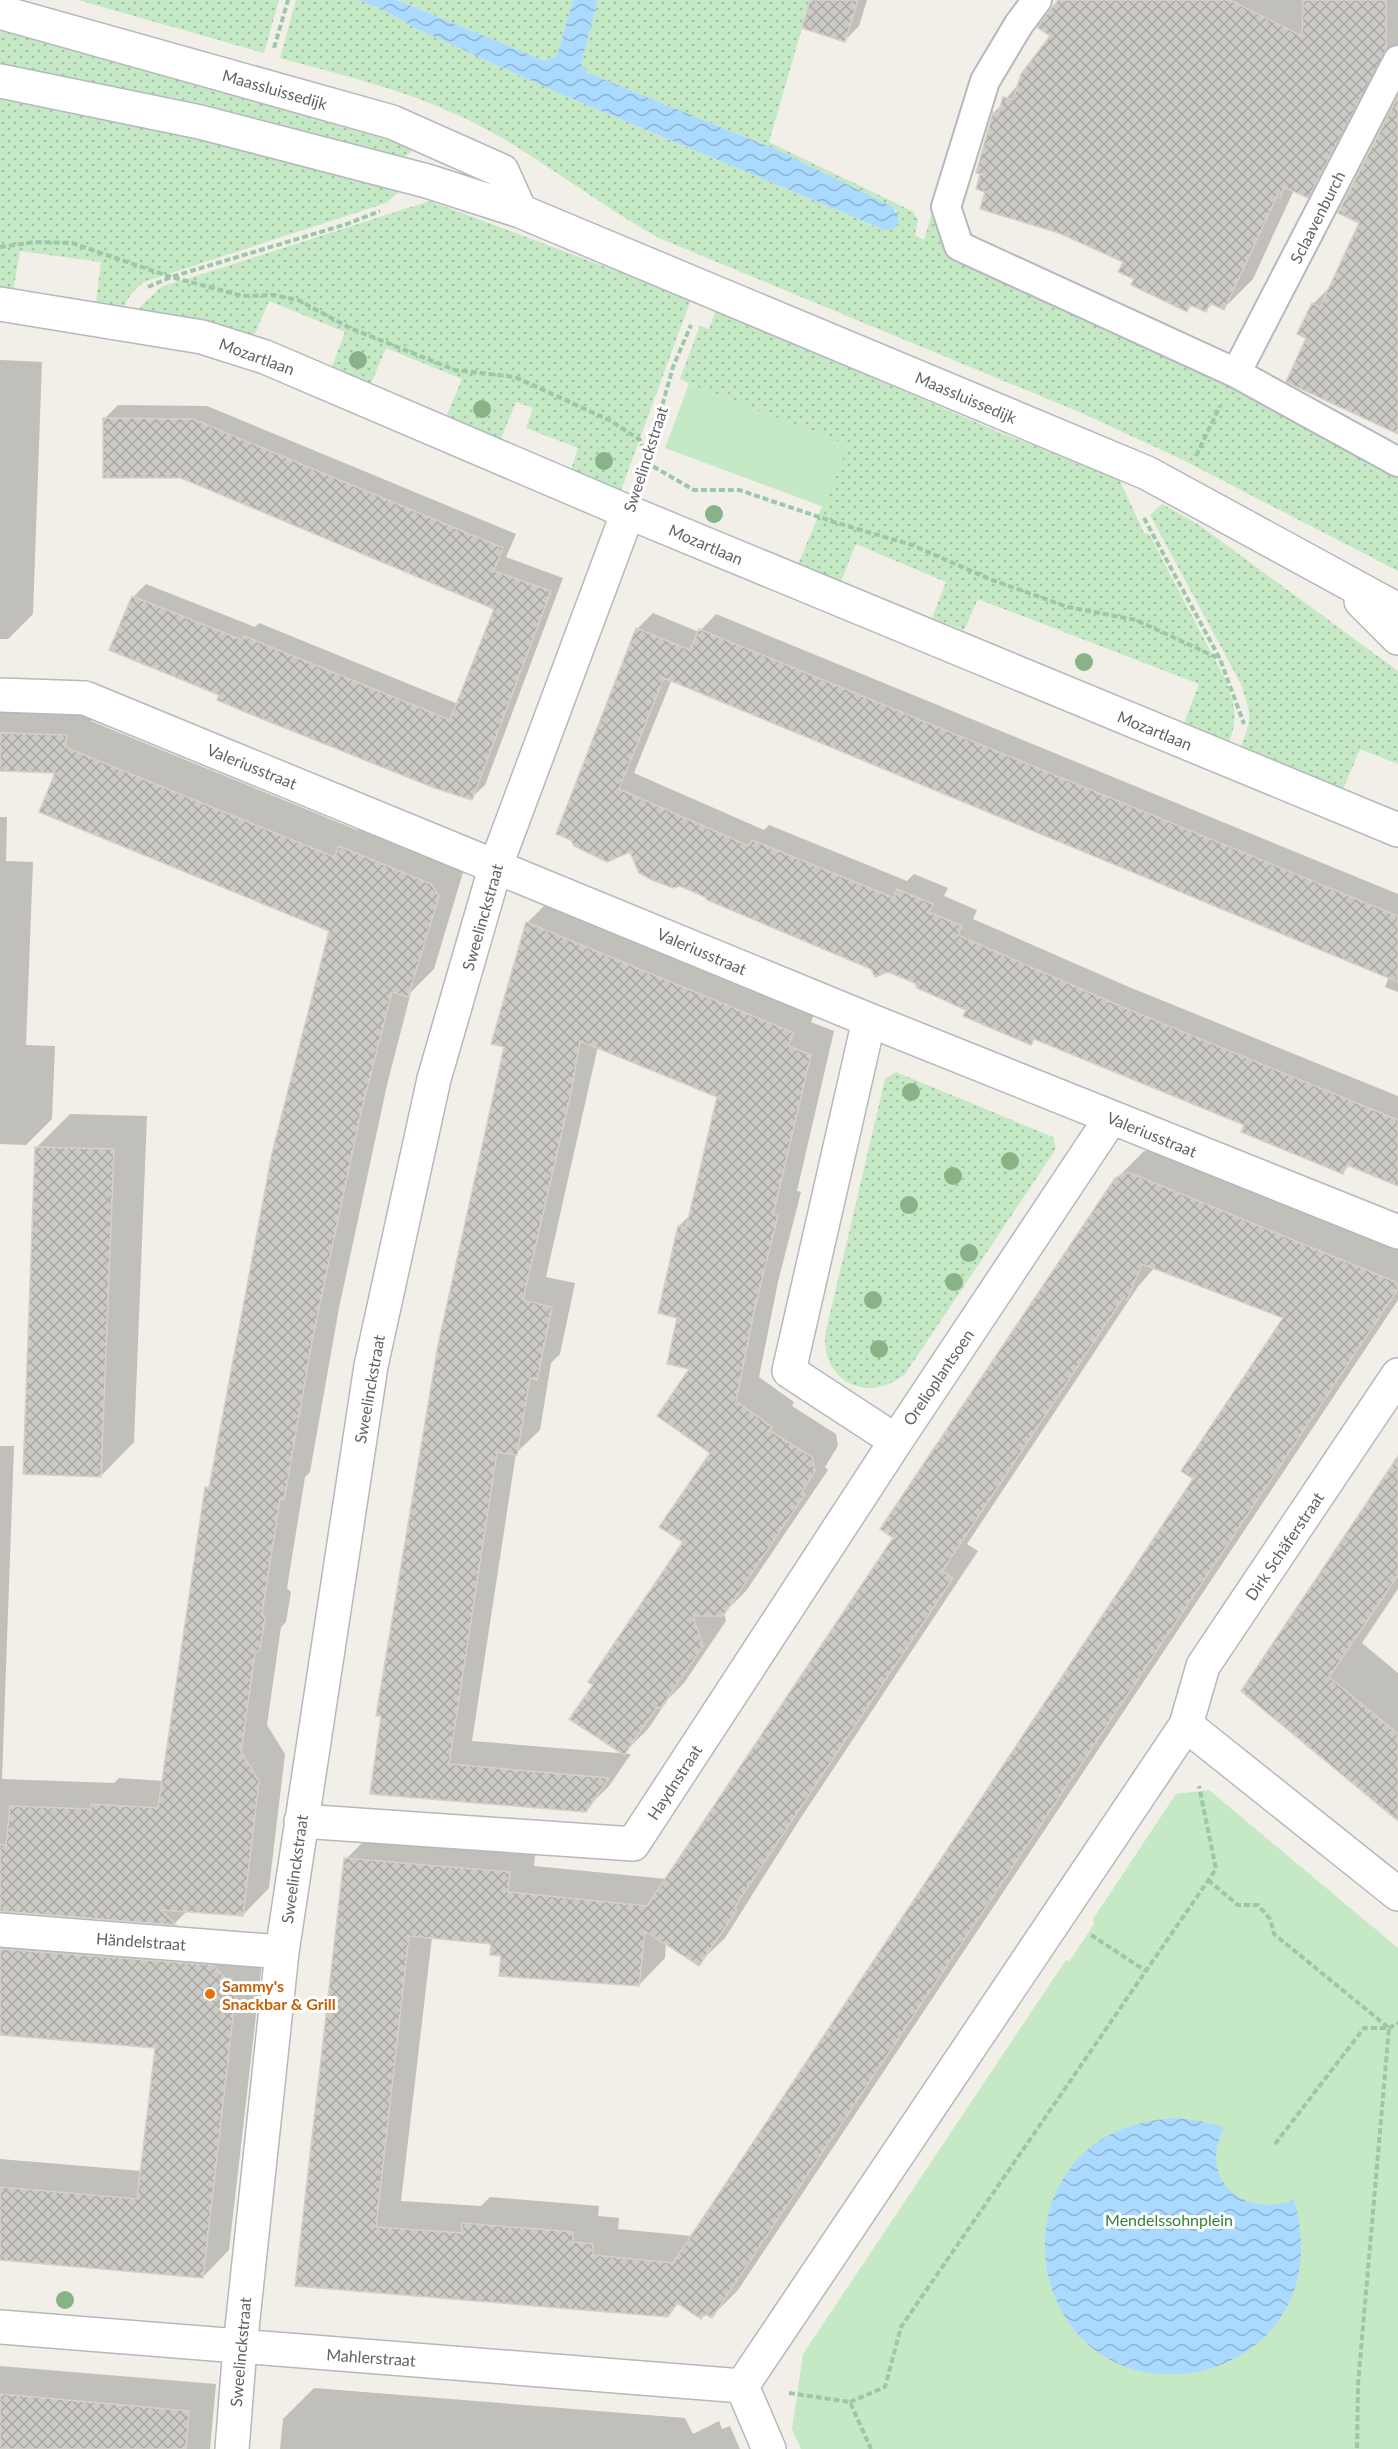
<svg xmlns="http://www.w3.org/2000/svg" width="1398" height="2449" viewBox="0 0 1398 2449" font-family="Lato,sans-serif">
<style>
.grass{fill:url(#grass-dots)}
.green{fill:#c5e8c5}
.water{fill:url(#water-waves)}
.shadow{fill:#0003;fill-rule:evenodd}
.building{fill:url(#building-cross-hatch);stroke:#d6d1c6;stroke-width:1.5;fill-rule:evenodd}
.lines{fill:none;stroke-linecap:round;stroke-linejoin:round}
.pedestrian-casing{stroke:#b5b8bc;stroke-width:32}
.minor-casing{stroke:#b5b8bc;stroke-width:36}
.path{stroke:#9cc7a9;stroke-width:4;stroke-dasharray:6 3;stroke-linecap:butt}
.pedestrian{stroke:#fff;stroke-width:28}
.minor{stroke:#fff;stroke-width:33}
.tree{fill:#89b387}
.food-dot{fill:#e8710a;stroke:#fff;stroke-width:2}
.labels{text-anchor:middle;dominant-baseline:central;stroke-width:6;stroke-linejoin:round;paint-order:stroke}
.street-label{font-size:16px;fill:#5f6368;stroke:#fff}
.food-label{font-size:16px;font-weight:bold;fill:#c56008;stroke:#fff;text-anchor:start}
.park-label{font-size:16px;fill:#348238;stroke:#fff}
</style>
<defs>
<pattern id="grass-dots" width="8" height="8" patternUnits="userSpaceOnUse" patternTransform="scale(1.5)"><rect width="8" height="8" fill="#c5e8c5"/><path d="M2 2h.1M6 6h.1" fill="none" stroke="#a3c0a4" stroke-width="1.8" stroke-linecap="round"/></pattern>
<pattern id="water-waves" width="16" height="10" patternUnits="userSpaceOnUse" patternTransform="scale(1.5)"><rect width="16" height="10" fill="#aadaff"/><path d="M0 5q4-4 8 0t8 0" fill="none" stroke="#8eb4d2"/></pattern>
<pattern id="building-cross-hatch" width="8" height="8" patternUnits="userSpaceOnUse" patternTransform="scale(1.5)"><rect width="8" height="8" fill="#cccac5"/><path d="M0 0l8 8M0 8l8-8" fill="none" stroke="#a9a8a4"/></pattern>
</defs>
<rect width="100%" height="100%" fill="#f1efe8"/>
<path class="grass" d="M78,0h201l-15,53z
M296,0h62l24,9 33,19 148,67 322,135 12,-18 -4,-5 -116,-57 -189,-77 -7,-9 17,-64h212l-41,142 143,69 6,8 -3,16 9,5 11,-37 16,34 -6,14 276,127 177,92v101l-215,-111 -99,-46 -425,-176c-70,-38 -134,-94 -206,-125 -55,-25 -115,-39 -173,-55z
M397,0h176l-16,56 -12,5z
M0,23l413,119 -1,9 -11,8 -197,-55 -204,-40z
M0,96l274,58 125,38 -13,11 -242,79c-9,8 -17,14 -19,26l-29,-5 5,-41 -81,-11 -7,41 -13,-2z
M430,201l261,98 -70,191 -50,-20 7,-22 -52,-20 7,-20 -17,-6 -16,39 -54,-24 16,-38 -76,-31 -16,38 -39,-17 14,-37 -76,-31 -16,37 -44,-17 -72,-11 24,-23z
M716,310l278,120 125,49 25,54 5,1 76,145c10,26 13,38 4,64l-45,-20 15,-39 -221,-85 -14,31 -32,-12 14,-36 -90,-38 -15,37 -43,-17 50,-119 -159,-61 -9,-6 20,-52 9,3z
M1162,504l37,21 199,146v93l-38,-15 -17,41 -103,-43c14,-30 10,-33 1,-63l-91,-169z
M896,1072l157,65 3,12 -151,225c-36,30 -83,9 -80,-39l60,-256z"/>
<path class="green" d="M689,384l159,61 -24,62 -159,-59z
M1209,1790l189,158v501h-597l-9,-20 11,-75 263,-394 3,2 25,-38 -1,-5 83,-125z"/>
<path class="water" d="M358,0h39l148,61 12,-5 16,-56h25l-17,64 7,9 189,77 116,57 6,12 -3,8 -11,3 -322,-135 -148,-67 -33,-19z
M1179,2118l27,4 18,6c-27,52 20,91 70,72 51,176 -187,240 -241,92 -12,-33 -11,-71 4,-102 24,-50 70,-70 122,-72z"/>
<path class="shadow" d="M812,0h55l-8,26 -14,14z
M1061,0h337v50l-61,117 -29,29 -14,-6 -41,89 -29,29 -11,-5 -7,7 -14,-6 -5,6 -51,-32 -12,-16 -137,-71 7,-78 26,-31 32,-46z
M1398,99v332l-90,-94 5,-33 19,-19 29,-63z
M0,360l42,2 -9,252 -25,25h-8z
M118,405l89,1 309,128 -10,23 57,21 -78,207 -14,13 -338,-201 13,-13 109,43 4,-4 199,81 38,-96 -392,-189z
M653,613l46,19 17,-18 682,280v98l-13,-5 4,-11 -717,-297 -38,94 130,57 5,-5 138,56 7,-7 34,14 -4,8 33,14 -4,9 156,68 269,109v87l-48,-18 -7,7 -97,-48 -210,-86 -5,5 -115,-61 -27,-12 -17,-2 -192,-84 -49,-34 -24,10 30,-231z
M0,707l92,2 -1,12 266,109 9,-10 98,49 -30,100 -23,23 -24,93 -48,223 -29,164 -5,5 -18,111 4,4 -5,30 -5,5 -14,98 18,29 -16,134 -26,27 -55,-5 -13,13 -167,-13 8,10 246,43 -33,287 -26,27 -203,-18v-100l142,12 15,-124 -157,-14v-587h14l-12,333 112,4 5,-5 45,3 43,-293 5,-6 119,-551 -274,-160 -57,-2z
M0,817h7l-1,44 27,1 -7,183 29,1 -3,73 -26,26 -26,-1z
M551,899l265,110 -5,13 23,9 -37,160 4,1 -23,90 -19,95 35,25 -2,4 44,28 2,12 -13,21 3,3 -82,121 -22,22 2,8 -42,62 -15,15 -21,31 -24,24 -29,-69 90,-142 27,-90 -33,-135v-91l11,-11 29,-119 -121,-50 -52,231 29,6 -15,71 -9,9 -11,67 -24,23 -44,288 159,13 -22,32 -24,24 -213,-17 155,-870z
M70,1114l77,2 -13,326 -33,34 -65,-328z
M1156,1146l242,100v54l-660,990 -26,26 -33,-13 -12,13 -370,-31 49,-426 26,-26 164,13 -2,20 133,13 228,-341 221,-359 27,-27zM1155,1267l131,50 -91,161 -503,758 -74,-7 1,-11 -21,-2 1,-10 -109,-9 -9,9 -80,-5 31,-264 60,6 11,12 136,30 26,-27 1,-15 32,21 27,-26 75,-119 178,-268 -11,-7 170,-256z
M1398,1458v131l-36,54 36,30v147l-155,-130z
M0,2366l216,18 -6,65h-210z
M314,2388l371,30 8,16 26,-13 3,8 8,-3 10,23h-460l3,-30z"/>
<path class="building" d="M810,0h48l-13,42 -43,-14z
M1058,0h172l72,36 1,-36h83v50l-78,148 -24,-11 -4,11 -3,-2 -53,114 -14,-7 -4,9 -16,-7 -3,7 -56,-27 3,-6 -16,-7 5,-10 -64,-29 -79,-24 5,-17 -9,-3 4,-15 -4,-1 17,-61 5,2 5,-17 10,3 8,-26 29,-38 -13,-9z
M1398,96v338l-112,-52 20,-44 -9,-4 15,-31 8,4 39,-84 -21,-10z
M103,418l90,1 310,129 -9,23 57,20 -79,209 -40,-13 -187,-75 -28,-12 2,-5 -110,-45 23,-54 110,44 2,-4 206,84 44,-111 -313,-131h-78z
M636,628l54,22 9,-21 699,287v66l-734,-304 -45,111 130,57 3,-6 142,58 3,-9 36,15 -4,8 33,14 -4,9 155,68 285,117v66l-51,-21 -4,9 -102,-42 3,-7 -210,-86 -3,6 -68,-29 3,-6 -49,-22 -2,-5 -27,-11 -13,5 -4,-8 -164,-69 -2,-3 -25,-11 -7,2 -21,-8 -13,-7 -9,-21 -23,10 -33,-16 -3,-6 -15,-6z
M0,733l67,2 -2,12 269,110 5,-11 92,38 8,12 -31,101 -16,-5 -31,120 -48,224 -29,164 -4,-1 -18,115 3,5 -5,31 -5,3 -14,99 18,29 -16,135 -82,-6 15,15 -176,-14v-66h6l4,-39 81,3v-5l67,4 47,-321 4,1 63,-335 57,-222 -290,-119 16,-39 -55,-2z
M526,922l268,111 -6,13 23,9 -38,160 5,1 -23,91 -19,94 36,26 -3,3 43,27 3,14 -13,20 3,3 -82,122h-30l10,30 -43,63 -3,-2 -33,48 -55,-36 24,-34 -5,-3 95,-140 -24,-15 51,-74 -53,-37 32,-47 -22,-5 10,-46 -19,-5 20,-87 8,2 31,-131 -137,-56 -9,52 -48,207 29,7 -15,73 -7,-2 -13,77 -20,-3 -48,312 160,14 -23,34 -216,-18 11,-78h-5l62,-371 66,-298 -13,-3z
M35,1147l79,2 -13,328 -78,-3z
M1128,1172l270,111v6l-686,1029 -7,-4 -4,5 -24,-16 -9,14 -373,-31 49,-428 166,14 -2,20 139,14 246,-368 -13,-9 235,-351zM1142,1264l141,54 -102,153 12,8 -520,784 -80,-8v-11l-20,-2v-10l-111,-9v10l-86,-6 33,-291 82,8 -1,11 11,1 -2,20 140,10 6,-55 54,35 38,-56 -3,-2 219,-330 -11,-7 181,-273 4,2z
M1398,1456v119l-69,102 69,57v87l-157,-130z
M0,1949l213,16 23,25 -33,288 -203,-18v-73l137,12 18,-151 -155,-13z
M0,2394l189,17 -3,38h-186z"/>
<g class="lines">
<defs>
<path id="pedestrian" d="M1037,0l-18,24 -34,57 -39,126 13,39 277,127
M1398,60l-162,313 162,89"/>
<path id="minor" d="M0,12l392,110 110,49 18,40
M0,81l200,41 227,59 93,30 627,262 251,137
M0,304l202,33 63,20 363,155 770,318
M1361,601l37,37
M0,695l85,3 784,322 529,212
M869,1020l-80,351 107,70
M1186,1725l212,169
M301,1821l332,23 263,-403 215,-323
M0,1930l282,22
M0,2327l742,59
M232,2449l8,-102 42,-395 89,-586 63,-287 62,-214 132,-353
M769,2449l-27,-63 444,-661 17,-59 195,-291"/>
</defs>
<use href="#pedestrian" class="pedestrian-casing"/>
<use href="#minor" class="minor-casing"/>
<path class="path" d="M274,48l14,-48
M0,247l35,-5 37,1 99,34 72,19 30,-1 25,5 52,28 105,42 60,7 96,44 29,19 7,23 47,27h45l98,33 75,22 80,35 76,27 68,13 84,39
M148,287l23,-10 176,-53 33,-13
M1196,456l24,-50
M643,474l30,-107 18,-42
M1144,518l76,141 24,65
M1208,1880l30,25h20l12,14 4,15 115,94 -31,356 -1,65
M1091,1935l55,36
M1275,2144l89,-116h25l9,-5
M789,2393l61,9 21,47
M850,2402l35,-15 16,-60 315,-458 -17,-83"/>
<use href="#pedestrian" class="pedestrian"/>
<use href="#minor" class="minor"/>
</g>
<g class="tree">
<circle cx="358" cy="360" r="9"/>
<circle cx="482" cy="409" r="9"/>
<circle cx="604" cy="461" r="9"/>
<circle cx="714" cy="514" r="9"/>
<circle cx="1084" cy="662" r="9"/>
<circle cx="911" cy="1092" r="9"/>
<circle cx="1010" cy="1161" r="9"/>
<circle cx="953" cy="1176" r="9"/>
<circle cx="909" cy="1205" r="9"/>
<circle cx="969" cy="1253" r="9"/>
<circle cx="954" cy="1282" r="9"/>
<circle cx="873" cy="1300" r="9"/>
<circle cx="879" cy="1349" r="9"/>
<circle cx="65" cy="2300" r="9"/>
</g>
<circle class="food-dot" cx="210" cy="1994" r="6"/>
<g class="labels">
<g class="street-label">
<text transform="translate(275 89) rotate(16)">Maassluissedijk</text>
<text transform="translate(1317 217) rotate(-63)">Sclaavenburch</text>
<text transform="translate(257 356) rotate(20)">Mozartlaan</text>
<text transform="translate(966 397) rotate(23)">Maassluissedijk</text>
<text transform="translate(645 459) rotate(-72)">Sweelinckstraat</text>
<text transform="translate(706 544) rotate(23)">Mozartlaan</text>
<text transform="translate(1155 730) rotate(22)">Mozartlaan</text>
<text transform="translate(252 766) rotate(22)">Valeriusstraat</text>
<text transform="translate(482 917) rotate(-74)">Sweelinckstraat</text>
<text transform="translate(702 951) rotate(23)">Valeriusstraat</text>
<text transform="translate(1152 1134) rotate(22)">Valeriusstraat</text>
<text transform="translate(938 1377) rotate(-56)">Orelioplantsoen</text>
<text transform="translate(369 1389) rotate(-80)">Sweelinckstraat</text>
<text transform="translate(1284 1546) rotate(-56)">Dirk Schäferstraat</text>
<text transform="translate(674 1782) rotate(-57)">Haydnstraat</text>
<text transform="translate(294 1869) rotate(-82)">Sweelinckstraat</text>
<text transform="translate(141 1941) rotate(4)">Händelstraat</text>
<text transform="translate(240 2352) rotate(-85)">Sweelinckstraat</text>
<text transform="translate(371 2357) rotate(4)">Mahlerstraat</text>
</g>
<g class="food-label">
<text x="222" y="1985">Sammy's<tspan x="222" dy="18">Snackbar &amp; Grill</tspan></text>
</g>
<g class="park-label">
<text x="1169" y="2219">Mendelssohnplein</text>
</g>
</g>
</svg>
